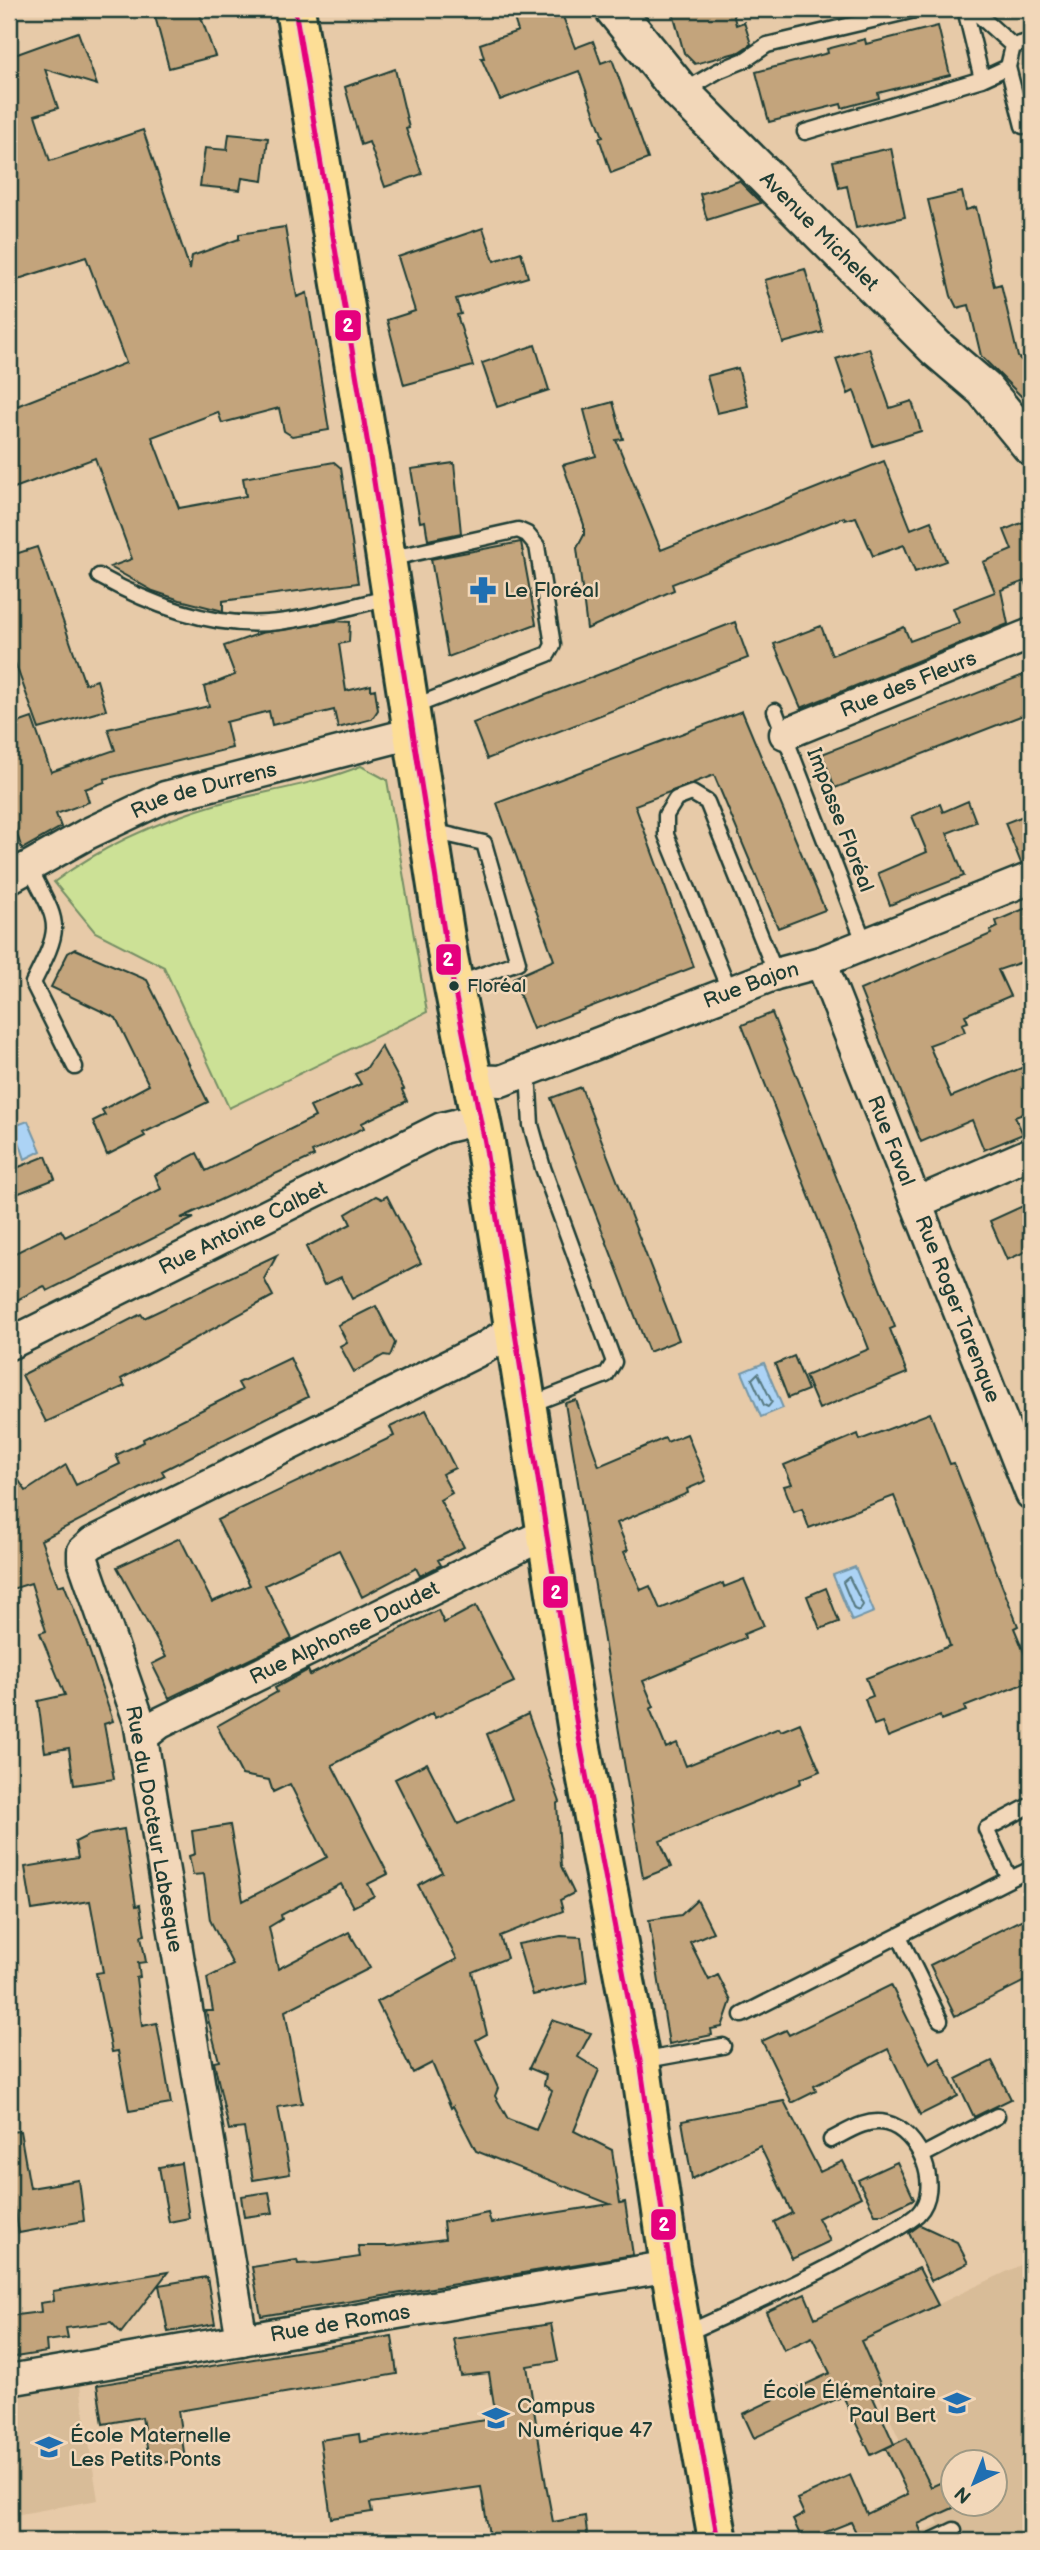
<svg xmlns="http://www.w3.org/2000/svg" width="1040" height="2550" viewBox="0 0 1040 2550" font-family="'Balsamiq Sans',sans-serif">
<style>
.built{fill:#d8bc98;fill-rule:evenodd}
.green{fill:#cce196;stroke:#768f65;stroke-width:2}
.water{fill:#acd3f5;stroke:#7497a8;stroke-width:2}
.lines{fill:none;stroke-linecap:round;stroke-linejoin:round}
.shore{stroke:#577981;stroke-width:2}
.building{fill:#c3a47b;stroke:#1f3d34;stroke-width:2}
.service-casing{stroke:#1f3d34;stroke-width:19}
.minor-casing{stroke:#1f3d34;stroke-width:35}
.tertiary-casing{stroke:#1f3d34;stroke-width:42}
.primary-casing{stroke:#1f3d34;stroke-width:44}
.service{stroke:#f2d7b9;stroke-width:14}
.minor{stroke:#f2d7b9;stroke-width:30}
.tertiary{stroke:#f2d7b9;stroke-width:37}
.primary{stroke:#fdde96;stroke-width:38}
.bus-1-casing{stroke:#f2d7b9;stroke-width:10}
.bus-1{stroke:#e5007d;stroke-width:5}
.bus-dot{fill:#1f3d34;stroke:#f2d7b9;stroke-width:2.5}
.labels{text-anchor:middle;dominant-baseline:central;stroke-width:5;stroke-linejoin:round;paint-order:stroke}
.bus-label{font-size:19px;fill:#1f3d34;stroke:#f2d7b9;text-anchor:start}
.street-label{font-size:21px;fill:#1f3d34;stroke:#f2d7b9}
.poi-label{font-size:21px;fill:#1f3d34;stroke:#f2d7b9;text-anchor:start}
.line-badge{stroke:#f2d7b9;stroke-width:2.5}
.badge-label{font-size:19px;text-anchor:middle;font-weight:bold;fill:#fff}
</style>
<rect width="100%" height="100%" fill="#e7caa8"/>
<filter id="ink" filterUnits="userSpaceOnUse"><feTurbulence type="fractalNoise" baseFrequency=".0143" numOctaves="2"/><feDisplacementMap in="SourceGraphic" scale="14" xChannelSelector="R" yChannelSelector="G"/><feConvolveMatrix kernelMatrix="1 2 1 2 8 2 1 2 1" color-interpolation-filters="sRGB"/></filter>
<g filter="url(#ink)">
<path class="built" d="M1031,2260v281h-129l37,-17 -84,-180zM953,2462h42v42h-42z
M79,2380l19,120 -89,16v-123z"/>
<path class="green" d="M361,766l26,14 40,232 -198,96 -65,-141 -69,-35 -41,-50c48,-36 105,-61 163,-78 48,-13 97,-19 144,-38z"/>
<path class="water" d="M28,1121l13,30 -16,8 -11,-33z
M764,1363l19,45 -22,9 -19,-45z
M855,1567l19,45 -22,9 -19,-46z"/>
<g class="lines">
<path class="shore" d="M758,1373l14,29 -4,5 -4,-2 -12,-26z
M849,1577l14,28 -4,6 -5,-2 -11,-27z"/>
</g>
<path class="building" d="M153,9h45l17,47 -46,12z
M511,9h49l15,39 18,-7 8,22 11,-4 36,100 -37,14 -12,-35 4,-1 -24,-66 -79,29 -19,-42h3l-4,-14 38,-13z
M672,9h60l4,16 8,-3 7,22 -12,8 -44,12 -11,-11z
M938,26l12,49 -72,18 1,5 -37,10 -1,-4 -72,18 -13,-50 72,-19 -1,-4 38,-10 1,5z
M78,32l19,53 -52,-16 13,39 -23,7 15,46 93,-31 47,140 2,-14 47,-17v-5l46,-7 12,70 10,-4 22,137 -37,6 -8,-5 -5,-23 -57,15 -4,-11 -66,25 27,71 67,-12 -3,-18 91,-16 7,6 17,115 -135,18v10l-43,-11 -27,-9 -43,-24 22,-8 -37,-101 -86,32v-81l117,-46 -40,-106 -77,25v-225z
M395,69l14,59 -3,1 16,45 -37,13 -16,-45 -8,3 -16,-58z
M229,134l39,4 -5,43 -21,-3 -2,12 -40,-4 5,-38 22,2z
M891,148l14,69 -49,11 -9,-42 -8,2 -6,-27z
M739,181l22,22 -54,17 -7,-26z
M962,192l4,18 10,-3 18,79 7,-2 17,73 13,13v36l-50,-50 -12,-51 -12,3 -6,-12 -23,-96z
M483,228l11,33 27,-9 7,25 -72,22 5,15 -4,1 16,51 -69,19 -17,-65 28,-9 -17,-54z
M805,269l18,63 -40,11 -18,-63z
M535,345l14,45 -52,17 -15,-44z
M869,348l21,60 22,-7 9,30 -48,15 -19,-55 -6,3 -12,-35z
M738,368l10,38 -31,7 -10,-37z
M613,402l10,37 -7,1 45,110 223,-89 27,68 20,-8 15,40 -31,11 -11,-27 -31,11 -17,-39 -11,3 -1,-3 -172,67 2,6 -87,39 -10,-81 7,-13v-10l-21,-60 33,-9 -12,-46z
M454,463l7,70 -33,7 -3,-19 -5,1 -9,-53z
M1031,519v76l-6,-14 -24,9 7,34 -207,84 -27,-64 47,-18 11,29 72,-28 6,14 49,-18 -6,-15 42,-16 -12,-30 29,-12 -8,-20z
M521,542l15,82 -88,33 -17,-98z
M37,547l48,137 12,-4 9,30 -67,19 -30,-83v-90z
M335,621l15,1 -1,20 -10,2 7,47 25,-6v5l4,-1 3,21 -6,9 -34,9 -4,-18 -62,15 -3,-14 -43,11 6,26 -128,31 1,3 -20,7 4,13 -33,12 5,13 -39,22 -13,-38v-85l23,-8 19,54 64,-22 -7,-21 101,-23 -5,-19 31,-12 -11,-29 37,-13z
M735,622l13,36 -261,101 -14,-36z
M1031,672v40l-196,76 -13,-34z
M742,711l83,199 -47,18 -64,-153 -79,30 59,162 -161,62 -20,-51 41,-18 -57,-157z
M968,801l8,21 -29,11 17,43 -74,29 -12,-32 49,-21 -15,-36 28,-12 3,8z
M1031,813v48l-10,2 -16,-40z
M1031,906v53l-33,11 12,26 -45,19 3,7 -6,2 3,8 -36,13 22,52 80,-33v47l-16,6 8,17 -39,16 -12,-30 -51,22 -61,-152 131,-56 -1,-3 8,-4 -2,-6z
M75,949l72,31 61,122 -65,31 2,3 -38,19 -14,-34 12,-6 -3,-5 47,-25 -33,-67 -65,-31 17,-34z
M772,1013l123,314 -5,2 17,44 -88,36 -14,-33 64,-27 -127,-324z
M381,1046l23,43 -2,1 5,11 -45,22 2,5 -52,24 2,4 -133,62h13l-147,73 -3,-5 -35,18v-48l52,-26 4,7 96,-48 -6,-14 42,-22 9,18 109,-54 -5,-10 51,-23 -6,-10 11,-5z
M581,1087l98,253 -30,12 -98,-254z
M46,1156l9,23 -46,18v-26z
M376,1196l6,3 5,-3 34,67 -69,36 -11,-22 -17,8 -18,-38 45,-23 -5,-10z
M1025,1205l6,14v30l-24,11 -17,-39z
M277,1255l-13,24 9,17 -152,83 4,7 -79,36 -24,-47 119,-61 3,4z
M376,1306l19,37 -5,13 -6,-1 -30,17 -14,-26 7,-4 -9,-17z
M794,1356l14,34 -20,8 -13,-34z
M290,1358l18,39 -146,74 3,5 -124,64 17,46 6,-2 19,48 30,89 -9,3 10,55 -40,6 -5,-37 -24,4 -7,-51 27,-6 -25,-62 6,-2 -15,-48 -22,7v-124l17,25 40,-26 10,20 44,-21 -4,-9 28,-13 -1,-3 99,-49 -4,-7z
M576,1400l23,66 66,-28 2,4 20,-8 19,47 -19,8 1,4 -71,30 11,27 -4,2 17,38 9,-4 10,23 63,-26 1,4 20,-8 20,47 -20,8 1,4 -102,43 11,26 -4,2 16,39 11,-5 9,23 93,-38 2,3 19,-8 20,48 -20,8 1,4 -141,58 11,26 -28,11 -78,-475z
M426,1410l29,58 -13,6 10,19 -12,7 24,47 -26,13 3,5 -21,11 -4,-8 -54,29 -23,-47 -74,35 27,54 -123,59 -17,-34 14,-7 -49,-90 63,-29 32,64 38,-17 -33,-65 177,-84 -4,-9z
M930,1413l20,51 4,-1 64,163 -4,2 17,41v12l-67,26 2,4 -25,9 -1,-4 -52,21 -6,-15 -8,3 -9,-26 8,-3 -7,-18 84,-32 -21,-63 -35,-87 -85,32 -7,-19 -8,3 -10,-26 8,-2 -8,-19 74,-31 2,6z
M826,1588l13,34 -19,7 -13,-33z
M476,1606l38,76 -79,36 -2,-5 -101,52 56,109 -20,10 6,12 -21,11 -12,-23 -60,31 1,4 -13,8 9,42 71,-37 21,36 -85,43 17,92 -24,4 12,67 -37,6 -9,-52 -15,2 -15,-68 5,-1 -13,-50h7l-6,-33 26,-13 -23,-45 -6,-46 -11,1 -4,-19 6,-2 -3,-23 38,-6 13,76 84,-44 -37,-73 -17,8 -4,-12 -27,-5 -25,-49 60,-34 -2,-4 33,-18 2,5 128,-65 6,13z
M528,1714l32,88 -3,2 4,62 13,27 -14,7 3,11 -63,25 7,22 -35,14 15,62 -11,6 22,48 -3,8 13,23 28,11 16,-39 -8,-6 2,-10 -17,-7 23,-48 39,13 -13,24 21,13 -25,61 38,19 8,53 5,-1 8,53 -372,61 -9,-49 45,-7 1,4 21,-1 41,-6 -2,-11h33l54,-7 -2,-17 45,-9 3,10 119,-19 -134,-53 -23,-45 -2,2 -19,-45 -19,10 -36,-71 80,-43 -39,-74 24,-13 -47,-93 32,-16 31,61 54,-25 -25,-65z
M124,1829l12,77 4,-1 5,30 -4,1 5,26 -8,1 2,14 -4,1 6,48 15,-3 14,81 -42,7 -11,-60 -6,1 -16,-79 7,-1 -13,-71 -58,9 -7,-43 53,-9 -3,-16 14,-7z
M697,1900l16,32 -23,10 19,38 9,-5 13,26 -9,26 -11,2 1,6 -43,9 -20,-124 32,-5z
M1031,1915v63l-76,38 -25,-51z
M561,1936l20,1 6,45 -54,13 -15,-51z
M891,1985l39,79 10,-6 18,38 -38,19 -32,-66 -74,37 2,5 -24,12 -30,-62 24,-11 3,5z
M992,2061l19,38 -37,18 -18,-38z
M784,2101l36,71 23,-11 18,36 -43,21 12,23 -38,18 -18,-37 18,-9 -32,-67 -68,33 -10,-58z
M20,2131l10,57 49,-8 5,41 -65,12 -7,-40 -3,-2v-59z
M897,2162l17,37 -31,15h-8l-17,-34z
M181,2163l8,55 -20,4 -10,-55z
M269,2192l4,21 -29,4 -3,-21z
M920,2225l37,17 11,21 -37,18 -22,-48z
M919,2268l19,37 -77,36 20,45 -11,5 24,53 -23,11 -28,-59 -89,42 -11,-24 87,-41 -18,-36 -28,13 -18,-38 39,-18 10,24z
M168,2272l-47,61 -10,-11 -45,6 2,10 -22,3 1,11 -38,6v-42l32,-4 -1,-9 14,-2 -1,-10z
M207,2277l8,47 -47,8 -9,-47z
M551,2324l7,37 -31,5 19,119 7,37 32,-6 3,25h-98l-9,-54 -111,16 2,9 -41,6 -11,-78 39,-6 1,8 136,-24 -7,-45 -28,3 -7,-37z
M392,2336l5,38 -219,37 7,48 -35,6 -8,-48 -39,7 -6,-39z
M907,2438l24,49 22,-10v31l-35,16 5,12 -2,5h-61l-9,-19 -48,19 -10,-21 11,-6 -7,-15 53,-24 17,39 41,-20 -22,-46z"/>
<g class="lines">
<defs>
<path id="service" d="M965,9l17,70 26,-12
M972,9l41,37 -5,21 15,59 8,-2
M1013,46l18,-5
M682,92l36,-21 27,-11 22,-15 152,-36
M805,132l177,-53
M388,559l130,-29 9,4 10,12 16,99 -5,9 -138,54
M99,576c54,30 117,54 180,46 38,-5 74,-16 111,-25
M775,711l90,233
M432,831l52,12 34,119 -64,23
M29,867c30,59 35,55 4,116l42,84
M730,992l-64,-157v-20l10,-16 16,-6 15,9 69,172
M528,1071l3,54 12,43 71,194 -8,13 -77,30
M1010,1879l21,-10
M899,1936l41,84
M742,2015l268,-136 -24,-50 45,-24
M641,2061l82,-15
M923,2155l74,-39
M685,2334c63,-29 127,-56 188,-92 14,-8 33,-17 45,-28 25,-26 2,-83 -32,-91 -20,-5 -39,9 -55,17
M931,2541l23,-11"/>
<g id="minor">
<path id="s1" d="M785,734l246,-100"/>
<path id="s2" d="M9,878l78,-44 78,-37 248,-64"/>
<path id="s3" d="M821,962l210,532"/>
<path id="s4" d="M470,1080l31,1 275,-107 45,-12 210,-84"/>
<path d="M916,1203l115,-50"/>
<path id="s5" d="M9,1344l433,-216 38,-9"/>
<path id="s6" d="M142,1737l18,-14 387,-190"/>
<path d="M242,2340l-103,-619 -56,-161v-9l9,-8 392,-195 28,-18"/>
<path id="s7" d="M9,2380l661,-114"/>
</g>
<g id="tertiary">
<path id="s8" d="M614,9l67,83 255,256 48,41 47,57"/>
</g>
<path id="primary" d="M295,9l78,466 75,482 37,186 93,589 62,329 30,205 48,275"/>
</defs>
<use href="#service" class="service-casing"/>
<use href="#minor" class="minor-casing"/>
<use href="#tertiary" class="tertiary-casing"/>
<use href="#primary" class="primary-casing"/>
<use href="#service" class="service"/>
<use href="#minor" class="minor"/>
<use href="#tertiary" class="tertiary"/>
<use href="#primary" class="primary"/>
<defs>
<path id="bus-1" d="M295,9l78,466 75,482 37,186 93,589 62,329 30,205 48,275"/>
</defs>
<use href="#bus-1" class="bus-1-casing"/>
<use href="#bus-1" class="bus-1"/>
</g>
</g>
<defs>
<symbol id="pharmacy-bare" viewBox="-9 -9 18 18"><path d="M-2-6h4v4h4v4h-4v4h-4v-4h-4v-4h4Z" fill="#1f6fb2" stroke="#f2d7b9" stroke-width="2.5" paint-order="stroke"/></symbol>
<symbol id="school-bare" viewBox="-9 -9 18 18"><path d="M0-5L7-2L0 1L-7-2ZM-4 1L0 2.5L4 1V4Q0 6-4 4Z" fill="#1f6fb2" stroke="#f2d7b9" stroke-width="2.5" paint-order="stroke"/></symbol>
<symbol id="university-bare" viewBox="-9 -9 18 18"><path d="M0-5L7-2L0 1L-7-2ZM-4 1L0 2.5L4 1V4Q0 6-4 4Z" fill="#1f6fb2" stroke="#f2d7b9" stroke-width="2.5" paint-order="stroke"/></symbol>
</defs>
<g fill-rule="evenodd">
<use href="#pharmacy-bare" x="464" y="571" width="38" height="38"/>
<use href="#school-bare" x="938" y="2384" width="38" height="38"/>
<use href="#university-bare" x="477" y="2399" width="38" height="38"/>
<use href="#school-bare" x="30" y="2428" width="38" height="38"/>
</g>
<circle class="bus-dot" cx="454" cy="986" r="6"/>
<g class="labels">
<g class="bus-label">
<text x="467" y="986">Floréal</text>
</g>
<g class="street-label">
<text stroke="none"><textPath href="#s8" startOffset="303">Avenue Michelet</textPath></text>
<text stroke="none"><textPath href="#s1" startOffset="133">Rue des Fleurs</textPath></text>
<text stroke="none"><textPath href="#s2" startOffset="215">Rue de Durrens</textPath></text>
<text transform="translate(840 820) rotate(69)">Impasse Floréal</text>
<text stroke="none"><textPath href="#s4" startOffset="299">Rue Bajon</textPath></text>
<text stroke="none"><textPath href="#s3" startOffset="192">Rue Faval</textPath></text>
<text stroke="none"><textPath href="#s5" startOffset="261">Rue Antoine Calbet</textPath></text>
<text stroke="none"><textPath href="#s3" startOffset="373">Rue Roger Tarenque</textPath></text>
<text stroke="none"><textPath href="#s6" startOffset="228">Rue Alphonse Daudet</textPath></text>
<text transform="translate(154 1829) rotate(80)">Rue du Docteur Labesque</text>
<text stroke="none"><textPath href="#s7" startOffset="336">Rue de Romas</textPath></text>
</g>
<g class="poi-label">
<text x="504" y="590">Le Floréal</text>
<text x="936" y="2391" text-anchor="end">École Élémentaire<tspan x="936" dy="24">Paul Bert</tspan></text>
<text x="517" y="2406">Campus<tspan x="517" dy="24">Numérique 47</tspan></text>
<text x="70" y="2435">École Maternelle<tspan x="70" dy="24">Les Petits Ponts</tspan></text>
</g>
</g>
<g class="line-badge">
<rect x="334" y="309" width="28" height="33" rx="7" fill="#e5007d"/>
<rect x="435" y="943" width="27" height="33" rx="7" fill="#e5007d"/>
<rect x="542" y="1575" width="27" height="34" rx="7" fill="#e5007d"/>
<rect x="650" y="2208" width="27" height="33" rx="7" fill="#e5007d"/>
</g>
<g class="badge-label">
<text x="348" y="332">2</text>
<text x="448" y="966">2</text>
<text x="556" y="1599">2</text>
<text x="664" y="2231">2</text>
</g>
<rect width="1040" height="2550" fill="none" stroke="#f2d7b9" stroke-width="35"/>
<rect x="18" y="18" width="1005" height="2515" fill="none" stroke="#1f3d34" stroke-width="2.5" filter="url(#ink)"/>
<g transform="translate(974 2483) rotate(223)"><circle r="33" fill="#f2d7b9" stroke="#9e9984" stroke-width="2"/>
<path d="M0-5L12 26L0 18L-12 26Z" fill="#1f6fb2"/>
<text y="-10" font-size="19" font-weight="bold" text-anchor="middle" fill="#1f3d34">N</text>
</g>
</svg>
